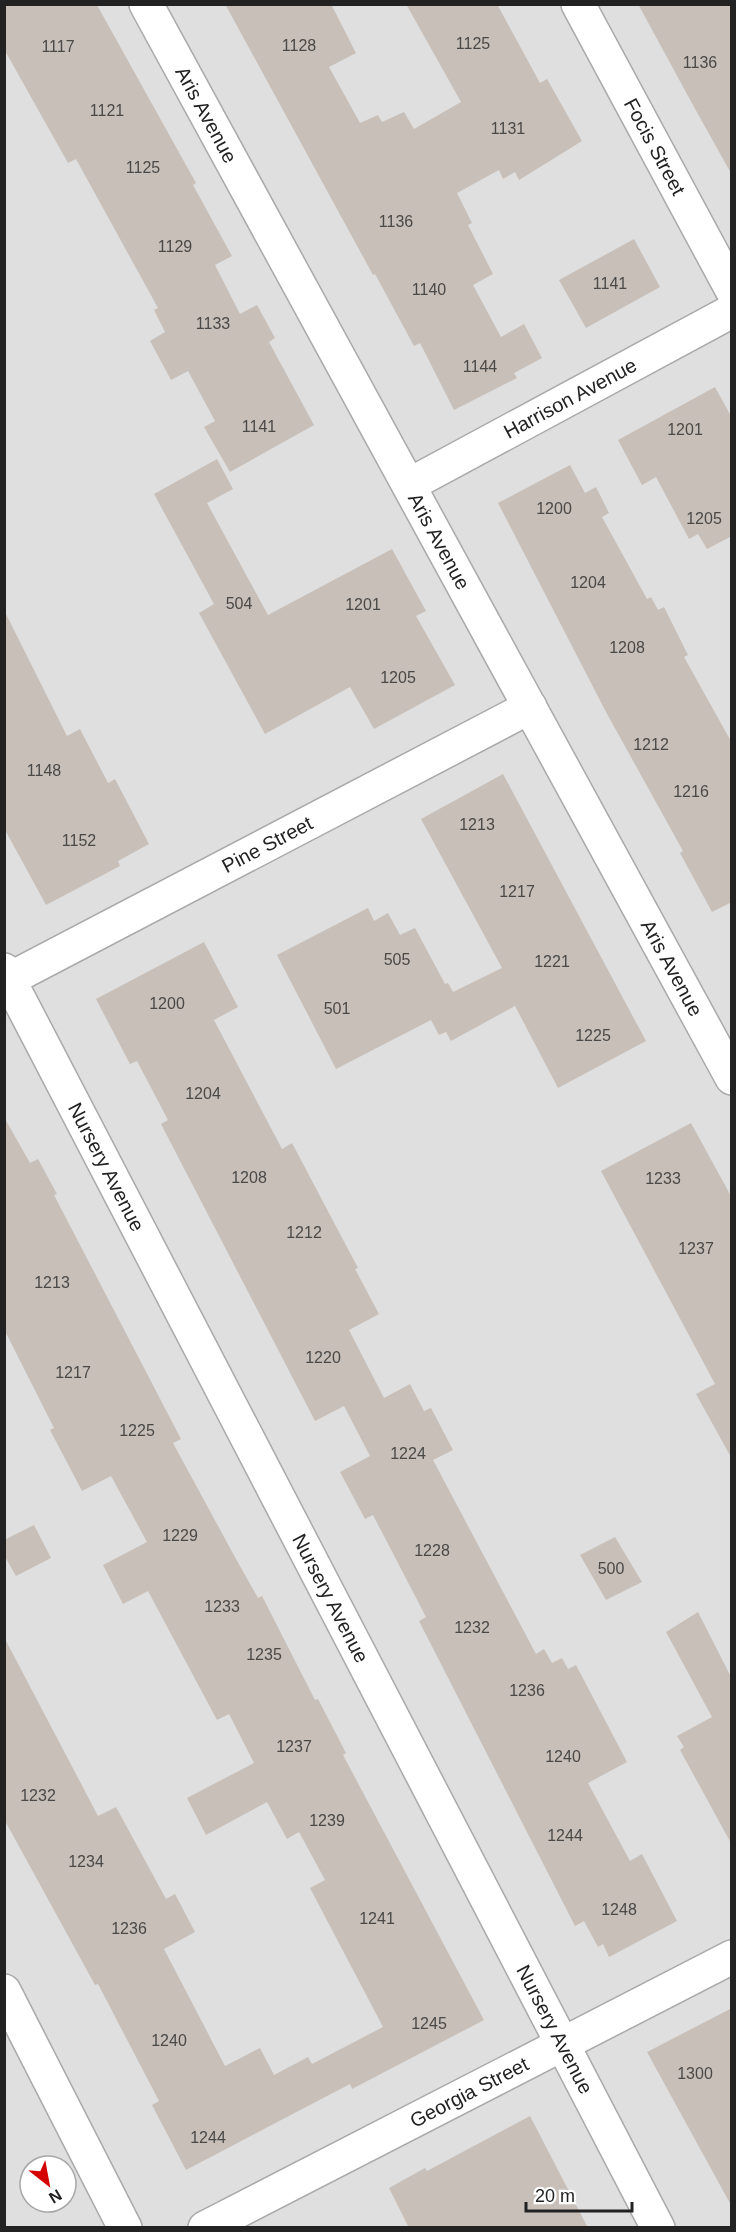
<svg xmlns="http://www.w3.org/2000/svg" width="736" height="2232" viewBox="0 0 736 2232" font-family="Helvetica,sans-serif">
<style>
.residential{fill:#e0dfdf;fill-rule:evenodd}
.building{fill:#c7bfb8}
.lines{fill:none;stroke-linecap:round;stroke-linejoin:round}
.street-casing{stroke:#a9a9a9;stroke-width:36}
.street{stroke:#fff;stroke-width:33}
.labels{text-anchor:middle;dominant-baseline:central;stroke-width:5;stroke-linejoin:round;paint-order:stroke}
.number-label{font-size:16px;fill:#4b4948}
.street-label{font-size:20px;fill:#222;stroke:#fff}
</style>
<rect width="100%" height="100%" fill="#f2efe9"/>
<path class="residential" d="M5,5h726v2222l-726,1zM30,2166h36v36h-36z"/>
<path class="building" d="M4,4l93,1 99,178 -3,2 39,71 -17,9 25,49 17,-9 18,33 -6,4 45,83 -84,47 -26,-45 11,-6 -27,-50 -17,9 -21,-39 15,-9 -11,-22 4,-2 -82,-149 -8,4 -64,-114z
M225,4h106l25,49 -27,14 31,56 18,-8 4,7 22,-10 10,17 47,-27 -55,-98h91l43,79 7,-4 35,62 -63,39 -4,-8 -12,7 -4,-9 -42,23 15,30 -4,2 25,49 -20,11 28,52 23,-13 18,34 -28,15 3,5 -63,32 -34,-67 -6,3 -39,-72 -2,1z
M638,4h94v171l-38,-68z
M634,239l26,48 -74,41 -27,-48z
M715,387l17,31v118l-25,13 -9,-15 -9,5 -33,-62 -14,8 -24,-45z
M217,459l16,30 -26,14 61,112 124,-66 34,62 -10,5 39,69 -81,44 -24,-42 -85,47 -66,-121 15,-9 -60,-110z
M570,465l15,28 11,-6 13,26 -7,4 45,82 4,-2 7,13 6,-3 24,48 -4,2 48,86v159l-20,10 -32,-59 3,-2 -77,-139 -108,-209z
M4,610l63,126 13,-7 28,54 7,-4 34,65 -31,17 2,5 -74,39 -42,-77z
M503,774l143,267 -88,47 -43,-82 -64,35 -5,-9 -7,3 -8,-15 -95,49 -59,-114 91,-47 6,13 14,-8 12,22 15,-7 30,56 3,-1 5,9 49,-24 -81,-149z
M204,942l34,65 -24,13 68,129 10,-6 66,125 -3,1 24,45 -30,16 35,68 26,-14 14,27 7,-3 22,42 -20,10 103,194 8,-5 8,14 10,-5 6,11 8,-4 51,97 -39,21 42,78 12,-7 35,67 -68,36 -6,-13 -5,3 -14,-26 -9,5 -156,-305 7,-4 -53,-102 -8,4 -25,-47 30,-16 -26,-50 -29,15 -154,-297 7,-4 -31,-59 -7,3 -34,-65z
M4,1117l26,46 8,-4 19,35 -3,1 127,244 -8,4 63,116 22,39 4,-2 53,104 3,-1 28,54 -3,2 141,265 -132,69 -2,-5 -164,86 -34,-65 7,-4 -61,-117 -3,1 -91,-166v-182l94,179 18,-9 50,92 9,-5 20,38 -31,17 61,117 35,-18 14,27 34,-18 4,7 71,-37 -73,-139 15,-8 -26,-48 -12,7 -20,-37 -61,33 -19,-37 67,-35 -25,-49 -12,6 -69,-129 -25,13 -20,-39 44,-23 -36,-66 -29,15 -32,-61 4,-2 -50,-99z
M691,1123l41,75v261l-36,-65 19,-10 -114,-213z
M34,1525l17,33 -35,18 -12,-21v-15z
M615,1537l27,45 -36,18 -26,-45z
M698,1612l34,67v166l-52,-95 4,-3 -7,-11 35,-19 -46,-85z
M732,2008v199l-85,-155z
M530,2116l58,112h-179l-20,-40 36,-20 2,3z"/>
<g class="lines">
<defs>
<g id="street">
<path id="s1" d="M146,4l586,1074"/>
<path id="s2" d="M578,4l154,286"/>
<path id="s3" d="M409,485l323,-174"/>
<path id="s4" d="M4,970l654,1258"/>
<path id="s5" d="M4,982l526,-275"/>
<path d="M4,1991l121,237"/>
<path id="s6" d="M205,2228l527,-271"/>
</g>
</defs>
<use href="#street" class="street-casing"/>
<use href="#street" class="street"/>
</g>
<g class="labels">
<g class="number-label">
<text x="473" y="43">1125</text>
<text x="299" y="45">1128</text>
<text x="58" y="46">1117</text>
<text x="700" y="62">1136</text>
<text x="107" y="110">1121</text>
<text x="508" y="128">1131</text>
<text x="143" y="167">1125</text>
<text x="396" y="221">1136</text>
<text x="175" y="246">1129</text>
<text x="610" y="283">1141</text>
<text x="429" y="289">1140</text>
<text x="213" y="323">1133</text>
<text x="480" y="366">1144</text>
<text x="259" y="426">1141</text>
<text x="685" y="429">1201</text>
<text x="554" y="508">1200</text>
<text x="704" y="518">1205</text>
<text x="588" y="582">1204</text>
<text x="239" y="603">504</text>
<text x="363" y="604">1201</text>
<text x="627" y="647">1208</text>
<text x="398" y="677">1205</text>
<text x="651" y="744">1212</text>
<text x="44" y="770">1148</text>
<text x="691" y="791">1216</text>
<text x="477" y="824">1213</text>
<text x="79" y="840">1152</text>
<text x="517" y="891">1217</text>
<text x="397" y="959">505</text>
<text x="552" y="961">1221</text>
<text x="167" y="1003">1200</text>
<text x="337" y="1008">501</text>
<text x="593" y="1035">1225</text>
<text x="203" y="1093">1204</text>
<text x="249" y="1177">1208</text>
<text x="663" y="1178">1233</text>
<text x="304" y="1232">1212</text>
<text x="696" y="1248">1237</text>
<text x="52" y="1282">1213</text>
<text x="323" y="1357">1220</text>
<text x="73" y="1372">1217</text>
<text x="137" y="1430">1225</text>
<text x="408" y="1453">1224</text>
<text x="180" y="1535">1229</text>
<text x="432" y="1550">1228</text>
<text x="611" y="1568">500</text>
<text x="222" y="1606">1233</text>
<text x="472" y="1627">1232</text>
<text x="264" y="1654">1235</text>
<text x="527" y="1690">1236</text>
<text x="294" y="1746">1237</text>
<text x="563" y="1756">1240</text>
<text x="38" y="1795">1232</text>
<text x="327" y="1820">1239</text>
<text x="565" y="1835">1244</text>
<text x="86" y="1861">1234</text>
<text x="619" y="1909">1248</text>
<text x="377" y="1918">1241</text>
<text x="129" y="1928">1236</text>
<text x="429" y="2023">1245</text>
<text x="169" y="2040">1240</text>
<text x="695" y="2073">1300</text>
<text x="208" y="2137">1244</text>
</g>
<g class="street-label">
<text stroke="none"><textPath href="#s1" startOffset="126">Aris Avenue</textPath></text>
<text stroke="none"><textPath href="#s2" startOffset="162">Focis Street</textPath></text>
<text stroke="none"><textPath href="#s3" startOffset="183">Harrison Avenue</textPath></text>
<text stroke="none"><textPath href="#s1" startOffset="612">Aris Avenue</textPath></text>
<text stroke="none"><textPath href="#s5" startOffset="297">Pine Street</textPath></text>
<text stroke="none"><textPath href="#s1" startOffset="1098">Aris Avenue</textPath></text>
<text stroke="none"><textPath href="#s4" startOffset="222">Nursery Avenue</textPath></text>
<text stroke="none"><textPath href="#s4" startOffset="708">Nursery Avenue</textPath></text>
<text stroke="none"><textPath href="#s4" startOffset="1194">Nursery Avenue</textPath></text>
<text stroke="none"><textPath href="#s6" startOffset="297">Georgia Street</textPath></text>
</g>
</g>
<rect width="736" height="2232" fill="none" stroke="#222222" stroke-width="12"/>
<g transform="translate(48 2184) rotate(149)"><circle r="28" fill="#ffffff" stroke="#a7a7a7" stroke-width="1.5"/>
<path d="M0-4.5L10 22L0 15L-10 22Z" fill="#d40000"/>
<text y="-9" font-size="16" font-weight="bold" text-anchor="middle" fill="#222222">N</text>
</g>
<path d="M526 2202v9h106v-9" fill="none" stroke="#222222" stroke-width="3"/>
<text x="535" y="2202" font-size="18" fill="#222222" stroke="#ffffff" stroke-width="4.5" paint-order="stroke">20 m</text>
</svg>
